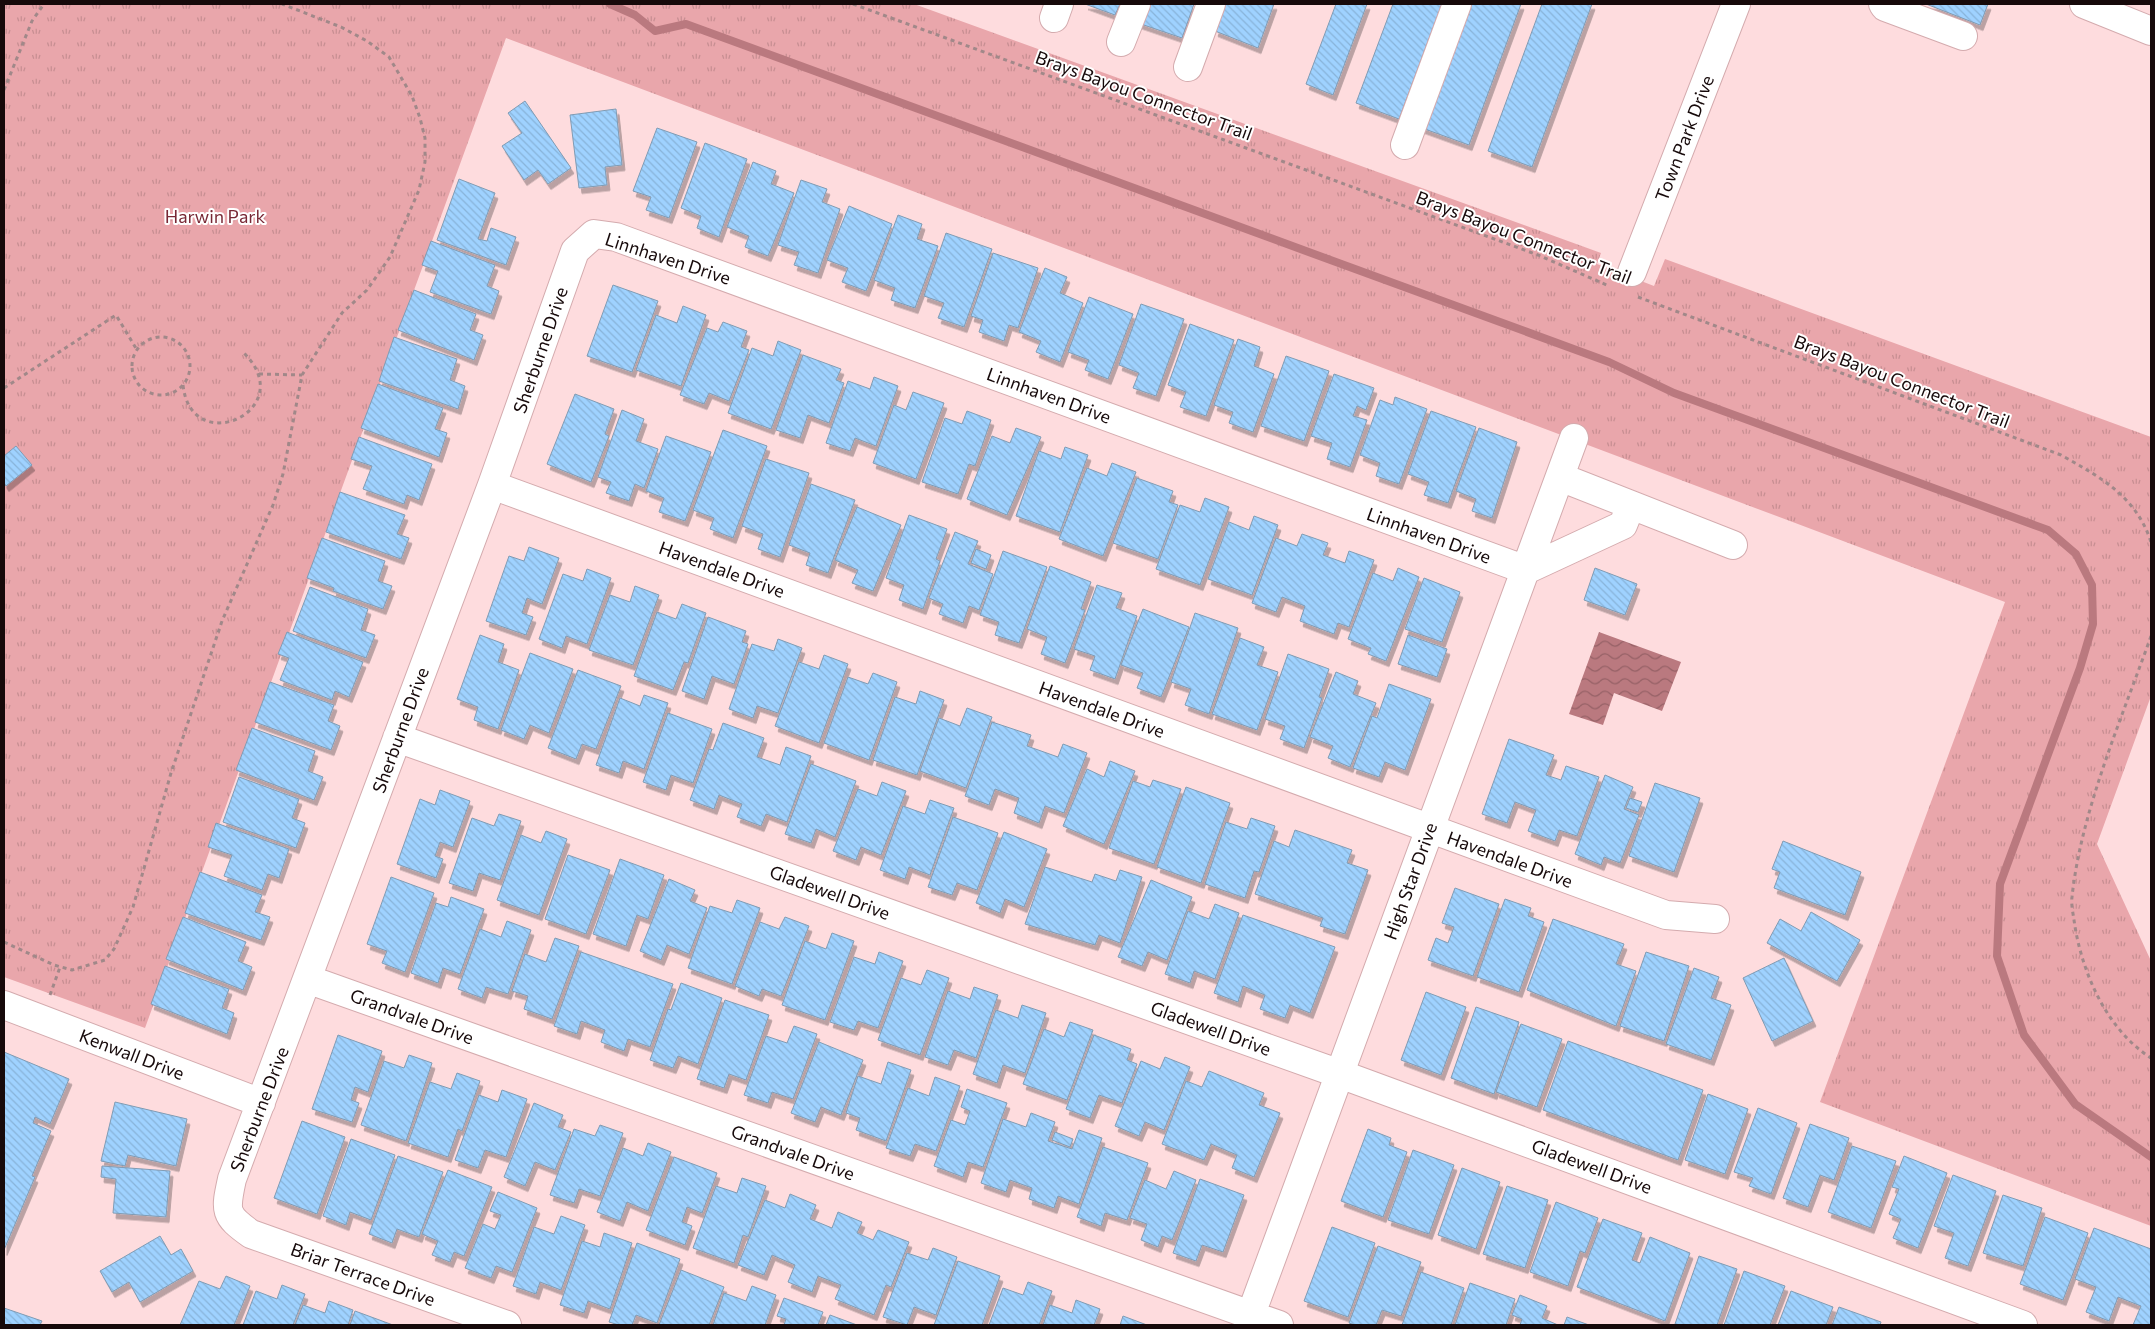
<svg xmlns="http://www.w3.org/2000/svg" width="2155" height="1329" viewBox="0 0 2155 1329" font-family="Commissioner,sans-serif">
<style>
.grass{fill:url(#grass-tufts)}
.water{fill:url(#water-waves)}
.lines{fill:none;stroke-linecap:round;stroke-linejoin:round}
.stream{stroke:#ba797f;stroke-width:8}
.building{fill:url(#building-back-hatch);stroke:#809bb3;filter:url(#shadow)}
.minor-casing{stroke:#d4abae;stroke-width:30}
.path{stroke:#a18889;stroke-width:3;stroke-dasharray:4 4;stroke-linecap:butt}
.minor{stroke:#fff;stroke-width:28}
.labels{text-anchor:middle;dominant-baseline:central;stroke-width:4;stroke-linejoin:round;paint-order:stroke}
.street-label{font-size:18px;fill:#16090a;stroke:#fff}
.park-label{font-size:18px;fill:#782835;stroke:#fff}
</style>
<defs>
<pattern id="grass-tufts" width="24" height="20" patternUnits="userSpaceOnUse" patternTransform="scale(1.25)"><rect width="24" height="20" fill="#e9a6ab"/><path d="M3 7l-1-3M5 7V3M7 7l1-3M15 17l-1-3M17 17v-4M19 17l1-3" fill="none" stroke="#c78e92"/></pattern>
<pattern id="water-waves" width="16" height="10" patternUnits="userSpaceOnUse" patternTransform="scale(1.25)"><rect width="16" height="10" fill="#ba797f"/><path d="M0 5q4-4 8 0t8 0" fill="none" stroke="#966166"/></pattern>
<pattern id="building-back-hatch" width="6" height="6" patternUnits="userSpaceOnUse" patternTransform="scale(1.25)"><rect width="6" height="6" fill="#9fd2ff"/><path d="M-1 5l2 2M0 0l6 6M5-1l2 2" fill="none" stroke="#88b3d9"/></pattern>
<filter id="shadow"><feDropShadow dx="3" dy="5.5" stdDeviation="0" flood-color="#0004"/></filter>
</defs>
<rect width="100%" height="100%" fill="#fedcde"/>
<path class="grass" d="M4,4h910l687,249 -4,11 57,22 11,-27 486,178v259l-54,148 54,117v265l-331,-124 185,-500 -1499,-564 -361,990 -141,-51z"/>
<path class="water" d="M1599,632l82,30 -19,49 -48,-18 -11,32 -34,-11z"/>
<g class="lines">
<path class="stream" d="M610,4l25,11 20,16 31,-7 923,338 65,31 374,137 28,24 16,31 1,39 -13,44 -80,216 -3,72 27,79 51,69 76,53"/>
</g>
<path class="building" d="M1085,4h35l-5,11z
M1145,4h49l-12,34 -44,-15z
M1225,4h49l-16,44 -43,-17z
M1336,4h31l-34,91 -27,-11z
M1393,4h49l-43,115 -43,-16z
M1468,4h53l-52,141 -47,-17z
M1542,4h50l-60,163 -44,-16z
M1926,4h62l-8,21z
M525,101l46,67 -23,16 -10,-14 -14,10 -22,-34 20,-13 -14,-20z
M616,109l6,56 -17,2 2,18 -28,3 -9,-73z
M657,128l40,14 -28,76 -23,-8 5,-13 -18,-6z
M705,143l42,16 -28,78 -22,-9 4,-12 -20,-8z
M753,162l23,9 -5,13 23,9 -26,63 -23,-9 4,-11 -22,-9z
M459,179l36,14 -17,46 9,2 4,-13 25,9 -10,28 -69,-25z
M801,180l26,9 -5,13 18,7 -22,64 -24,-8 5,-13 -21,-7z
M849,206l43,18 -26,67 -24,-9 6,-14 -21,-8z
M898,215l24,9 -5,15 21,7 -23,62 -24,-8 4,-12 -21,-8z
M946,233l46,16 -28,78 -26,-9 6,-15 -20,-7z
M431,241l64,24 -8,21 12,5 -8,23 -61,-22 8,-21 -16,-6z
M993,253l45,15 -20,60 -9,-3 -5,16 -25,-9 4,-12 -12,-4z
M1045,268l22,9 -7,16 23,10 -23,59 -24,-10 5,-11 -22,-9z
M613,285l45,16 -26,71 -45,-16z
M414,290l62,24 -6,16 13,5 -9,25 -76,-30z
M1089,297l44,17 -25,65 -23,-9 4,-10 -21,-8z
M1141,304l43,15 -28,77 -23,-8 6,-15 -20,-8z
M683,306l23,9 -25,71 -45,-16 20,-55 21,8z
M723,322l24,9 -6,16 8,3 -20,51 -20,-8 -5,11 -24,-9 27,-67 11,4z
M1190,324l44,16 -28,76 -26,-9 6,-15 -18,-7z
M394,337l63,22 -7,21 15,6 -7,23 -79,-28z
M1238,339l22,8 -6,19 20,8 -21,58 -24,-9 4,-11 -19,-7z
M778,341l23,9 -30,79 -43,-16 24,-65 21,8z
M803,355l38,14 -5,11 8,3 -15,40 -21,-8 -8,23 -24,-8z
M1286,356l43,15 -25,70 -43,-15z
M1334,374l40,14 -8,22 -9,-4 -4,10 14,4 -17,47 -23,-8 5,-16 -21,-7z
M874,377l24,9 -22,60 -21,-8 -5,13 -24,-8 22,-62 22,8z
M378,384l65,24 -8,21 12,4 -8,24 -78,-29z
M913,392l31,11 -28,76 -43,-16 21,-58 12,5z
M575,394l39,15 -9,25 4,2 -18,46 -44,-18z
M1395,397l32,12 -28,75 -23,-8 4,-13 -20,-8 20,-55 13,5z
M622,410l22,9 -8,22 22,8 -14,39 -9,-4 -6,17 -23,-8 5,-11 -13,-5z
M967,411l24,9 -16,46 -6,-2 -11,30 -36,-12 23,-64 17,6z
M1431,411l45,16 -28,76 -24,-8 5,-13 -21,-8z
M1016,428l25,9 -34,78 -40,-16 25,-63 18,7z
M1479,428l38,14 -25,76 -20,-7 4,-12 -20,-8z
M723,430l44,16 -34,92 -23,-9 4,-11 -21,-8z
M666,436l45,16 -26,69 -26,-9 5,-14 -18,-7z
M359,437l73,27 -13,36 -12,-5 -3,9 -41,-15 9,-23 -21,-7z
M16,446l16,19 -26,21 -2,-3v-27z
M1065,447l23,8 -28,77 -44,-16 23,-65 22,8z
M766,459l43,14 -29,84 -22,-8 5,-15 -21,-8z
M1112,463l24,9 -33,84 -44,-17 28,-71 20,8z
M1137,478l36,13 -4,11 9,3 -20,54 -45,-16z
M811,484l44,16 -27,73 -22,-8 4,-12 -21,-8z
M340,492l65,23 -8,19 12,4 -8,21 -75,-27z
M1205,498l24,9 -29,78 -44,-16 24,-64 20,7z
M857,507l44,18 -28,66 -21,-8 6,-13 -23,-10z
M909,515l38,14 -11,30 4,2 -17,48 -24,-9 5,-15 -18,-7z
M1254,516l24,9 -26,70 -44,-16 21,-57 20,8z
M955,532l23,9 -10,23 25,10 -14,36 -10,-4 -6,17 -24,-9 4,-10 -14,-6z
M1302,534l26,9 -5,12 22,8 4,-12 25,9 -25,67 -11,-4 -4,11 -34,-13 5,-15 -23,-9 -6,15 -24,-9 24,-65 21,8z
M322,538l63,23 -7,20 14,5 -9,23 -50,-18 1,-3 -27,-10z
M529,547l30,11 -17,46 -15,-6 -5,15 11,4 -7,18 -40,-14 23,-65 15,5z
M976,549l15,6 -5,14 -15,-6z
M1003,551l44,16 -28,76 -24,-8 4,-13 -19,-7z
M1050,566l41,16 -10,27 4,1 -20,53 -24,-9 6,-17 -20,-8z
M1398,568l21,9 -33,84 -18,-7 3,-6 -23,-9 25,-66 20,8z
M1595,568l42,16 -12,31 -41,-15z
M587,569l24,9 -24,66 -21,-8 -4,12 -23,-9 24,-65 20,7z
M1424,578l36,14 -18,50 -37,-13z
M1097,585l25,8 -6,15 21,8 -22,63 -25,-9 5,-14 -21,-7z
M635,586l24,9 -26,70 -44,-15 21,-55 20,7z
M310,587l58,22 -7,21 14,5 -9,23 -73,-27z
M682,604l24,9 -18,50 -4,-1 -11,28 -39,-14 23,-64 19,7z
M1143,609l46,18 -28,70 -24,-9 6,-15 -22,-8z
M1195,613l43,15 -29,86 -24,-9 6,-16 -20,-7z
M708,617l38,14 -4,11 6,2 -14,40 -22,-8 -8,23 -22,-8z
M287,632l76,30 -14,35 -14,-6 -3,9 -52,-20 9,-22 -11,-4z
M480,635l24,9 -6,18 21,8 -21,59 -24,-9 4,-13 -21,-8z
M1408,635l39,14 -10,28 -39,-13z
M1240,638l24,9 -7,18 21,7 -21,58 -45,-16z
M778,639l24,9 -24,65 -21,-7 -4,12 -24,-9 23,-65 22,7z
M530,653l43,16 -24,64 -19,-8 -6,14 -23,-9z
M1288,654l41,15 -10,28 3,1 -18,50 -24,-9 5,-13 -20,-7z
M824,655l24,9 -29,79 -44,-17 24,-64 20,7z
M578,670l43,16 -25,63 -14,-5 -6,15 -28,-11z
M1336,672l22,9 -5,13 23,9 -26,64 -22,-9 5,-12 -23,-9z
M873,673l24,9 -28,78 -45,-17 24,-66 20,7z
M270,682l64,23 -6,16 12,5 -9,24 -76,-28z
M1389,684l42,15 -26,71 -20,-8 -6,15 -26,-9 19,-52 5,2z
M920,691l24,9 -27,75 -44,-15 22,-63 21,7z
M644,695l24,8 -24,66 -21,-8 -4,12 -23,-8 24,-67 20,8z
M967,708l25,9 -26,71 -46,-17 19,-53 21,8z
M668,713l44,16 -19,54 -22,-8 -5,15 -23,-8z
M992,722l39,13 -4,11 31,11 5,-13 24,9 -23,60 -19,-7 -6,17 -25,-10 5,-15 -24,-9 -6,16 -24,-9z
M723,723l41,15 -7,19 23,8 6,-18 25,9 -24,66 -21,-8 -5,12 -24,-9 5,-13 -23,-9 -5,14 -24,-9 19,-51 4,1z
M252,728l63,23 -7,20 15,6 -9,23 -78,-30z
M1509,739l45,16 -8,20 15,5 5,-14 33,11 -22,59 -18,-6 -4,11 -27,-10 8,-21 -21,-8 -8,21 -25,-9z
M1110,761l25,10 -31,73 -41,-18 24,-57 17,8z
M811,764l45,17 -21,56 -19,-8 -5,14 -26,-9z
M1605,775l28,12 -9,22 15,6 -19,48 -16,-6 -3,8 -26,-11z
M239,777l60,22 -7,19 13,5 -9,25 -73,-26z
M1153,780l28,9 -27,75 -45,-16 24,-67 17,6z
M882,782l24,9 -25,64 -20,-8 -5,13 -23,-9 25,-62 19,7z
M1655,783l45,15 -26,74 -45,-16z
M1186,787l44,16 -29,80 -44,-16z
M440,790l30,11 -17,46 -13,-5 -5,14 8,3 -7,19 -39,-14 23,-65 15,6z
M1630,798l12,4 -4,10 -12,-4z
M930,800l24,8 -24,67 -21,-8 -4,12 -25,-9 23,-64 22,8z
M499,814l22,7 -21,59 -21,-7 -6,18 -24,-8 23,-65 22,8z
M953,817l45,16 -21,57 -20,-7 -5,12 -24,-8z
M1251,818l24,8 -16,46 -5,-1 -9,27 -40,-14 21,-62 21,7z
M216,823l73,26 -10,29 -11,-4 -6,16 -38,-14 8,-21 -24,-8z
M1295,830l57,20 -5,13 21,7 -23,64 -25,-8 3,-8 -68,-24 19,-53 15,6z
M546,831l21,8 -28,76 -42,-15 24,-65 20,8z
M1004,832l43,17 -23,58 -19,-8 -5,14 -24,-10z
M1783,841l78,31 -16,43 -71,-27 6,-16 -8,-3z
M568,855l42,15 -24,64 -41,-15z
M620,859l44,16 -16,44 -11,-4 -11,31 -33,-12z
M1045,867l47,15 3,-8 21,7 4,-11 22,7 -22,66 -21,-8 -4,10 -70,-21z
M200,872l62,23 -7,17 15,5 -9,23 -76,-27z
M391,877l43,16 -29,79 -23,-9 5,-12 -20,-7z
M669,879l26,11 -5,11 17,7 -18,46 -22,-9 -6,15 -21,-9z
M1151,880l41,17 -25,63 -19,-8 -6,14 -24,-9z
M1455,888l44,16 -26,72 -45,-16 8,-22 12,5 6,-16 -12,-4z
M451,897l33,12 -24,65 -17,-6 -5,15 -27,-10 25,-70 12,4z
M1505,899l26,9 -3,8 16,6 -25,70 -42,-15z
M737,900l23,8 -28,76 -44,-16 22,-62 22,7z
M1215,904l24,9 -24,66 -21,-8 -4,12 -25,-9 23,-63 21,8z
M1811,912l49,28 -23,41 -70,-38 13,-24 21,12z
M1243,915l92,32 -25,66 -20,-8 -5,13 -25,-9 5,-14 -22,-9 -5,16 -24,-9z
M183,917l63,25 -8,19 14,6 -9,23 -77,-31z
M785,917l24,9 -28,70 -19,-7 -3,7 -24,-10 25,-64 19,7z
M1553,919l71,25 -8,20 20,7 -20,55 -89,-36z
M507,921l24,9 -23,64 -22,-7 -4,11 -24,-9 22,-60 21,8z
M832,933l22,8 -29,79 -43,-15 23,-64 21,8z
M555,938l24,8 -27,73 -28,-10 4,-13 -16,-5 13,-37 21,8z
M581,952l92,32 -23,63 -22,-8 -4,12 -23,-9 4,-12 -24,-9 -4,13 -23,-8z
M879,952l24,9 -25,67 -20,-7 -4,9 -24,-8 24,-65 21,7z
M1646,952l43,14 -25,75 -44,-15z
M1784,958l29,63 -41,20 -29,-63z
M165,966l64,23 -7,19 12,5 -7,21 -76,-30z
M1694,968l25,9 -8,21 20,7 -20,55 -45,-16z
M927,970l22,8 -29,77 -42,-15 23,-62 20,7z
M681,983l41,15 -24,66 -20,-8 -5,12 -23,-8 18,-51 3,1z
M974,987l24,8 -22,63 -22,-8 -6,15 -23,-8 23,-66 22,8z
M1426,992l40,15 -25,68 -40,-15z
M725,1000l44,15 -23,65 -17,-6 -5,14 -27,-9z
M1022,1005l24,8 -21,60 -22,-8 -6,18 -24,-9 23,-64 22,8z
M1476,1007l43,15 -25,72 -43,-16z
M1070,1022l23,8 -26,70 -44,-16 21,-55 20,8z
M1521,1024l41,15 -25,68 -41,-15z
M794,1026l23,8 -24,65 -21,-7 -4,11 -24,-8 22,-59 21,7z
M338,1035l44,16 -14,41 -13,-5 -4,13 8,3 -7,19 -40,-13z
M1094,1035l37,14 -4,11 10,4 -15,39 -23,-8 -9,23 -24,-9z
M1568,1041l135,49 -25,70 -135,-50z
M819,1042l44,18 -22,55 -20,-8 -6,15 -24,-9z
M4,1052l65,27 -19,45 -15,-7 -2,6 18,8 -19,45 3,1 -31,73z
M409,1055l23,8 -26,78 -45,-16 23,-64 20,7z
M1165,1057l25,10 -26,63 -19,-8 -6,14 -24,-10 26,-65 19,8z
M888,1062l23,8 -25,71 -30,-11 4,-12 -14,-5 12,-37 23,8z
M1209,1071l55,22 -5,12 21,8 -26,64 -22,-9 5,-13 -26,-11 -7,16 -42,-16 24,-63 16,6z
M457,1073l23,8 -18,50 -4,-2 -10,28 -40,-14 22,-61 21,7z
M935,1077l25,9 -24,65 -21,-7 -5,12 -24,-8 22,-60 21,8z
M967,1089l40,14 -24,64 -15,-5 -5,15 -29,-11 17,-46 14,5 5,-14 -9,-4z
M502,1090l25,9 -21,58 -21,-7 -7,18 -23,-8 24,-65 19,7z
M1708,1094l40,15 -23,65 -40,-14z
M115,1102l72,17 -11,47 -48,-11 -3,11 -24,-5z
M534,1103l29,12 -5,12 13,5 -16,38 -20,-8 -10,24 -21,-9z
M1758,1108l39,15 -26,71 -22,-8 4,-8 -19,-6z
M1031,1113l24,9 -7,19 24,8 7,-19 23,8 -23,66 -21,-8 -4,12 -25,-9 3,-11 -22,-8 -4,12 -25,-9 22,-64 23,8z
M302,1121l43,16 -28,77 -43,-16z
M1810,1124l39,14 -15,42 -14,-5 -12,32 -25,-9z
M600,1125l23,8 -23,63 -21,-7 -5,14 -24,-8 24,-66 21,7z
M1368,1129l23,9 -2,7 18,7 -24,65 -42,-16z
M1055,1132l18,7 -3,8 -18,-7z
M351,1139l44,16 -24,65 -21,-8 -4,13 -23,-9z
M648,1143l23,9 -23,59 -21,-9 -7,19 -23,-9 26,-64 20,8z
M1852,1146l44,15 -25,67 -43,-16z
M1103,1147l45,16 -21,57 -22,-7 -4,13 -24,-9z
M1413,1150l41,15 -25,69 -41,-14z
M398,1156l45,16 -24,65 -22,-8 -5,14 -23,-9z
M1904,1156l43,17 -29,75 -25,-10 8,-19 -12,-5 10,-25 -7,-2z
M674,1157l43,16 -15,40 -15,-6 -5,15 10,4 -7,19 -39,-15z
M102,1166l68,5 -4,46 -53,-4 3,-34 -15,-2z
M1462,1168l38,14 -24,67 -38,-14z
M448,1170l44,17 -28,69 -10,-4 -4,10 -18,-7 6,-14 -16,-7z
M1174,1171l22,9 -24,60 -10,-4 -4,11 -17,-7 6,-16 -17,-6 15,-38 21,9z
M1953,1175l43,16 -28,75 -23,-8 9,-25 -20,-7z
M742,1178l24,8 -18,51 -5,-2 -9,28 -41,-15 23,-62 21,7z
M1200,1179l44,16 -21,57 -21,-7 -6,16 -23,-8z
M1507,1186l41,14 -23,68 -42,-14z
M498,1192l39,16 -25,64 -16,-6 -5,12 -26,-10 18,-44 12,5 6,-14 -11,-4z
M790,1194l26,11 -6,14 22,9 6,-16 24,10 -5,11 16,7 5,-10 31,12 -18,45 -5,-2 -12,30 -39,-16 6,-14 -23,-9 -6,16 -24,-10 7,-17 -23,-10 -8,20 -26,-10 27,-65 20,8z
M2003,1195l39,13 -19,58 -40,-13z
M1556,1202l42,16 -13,35 -5,-2 -12,35 -38,-14z
M561,1216l24,9 -24,65 -21,-8 -4,12 -23,-8 21,-59 20,7z
M2045,1217l43,16 -25,67 -43,-16z
M1603,1219l39,14 -10,27 8,3 10,-26 40,16 -25,68 -88,-34z
M1332,1227l43,16 -27,74 -44,-16z
M2094,1228l57,21v76h-18l8,-19 -23,-9 -9,24 -23,-9 10,-25 -21,-8z
M604,1233l28,10 -22,66 -22,-8 -4,12 -24,-8 22,-64 18,6z
M160,1236l11,19 10,-6 12,22 -53,31 -11,-20 -17,10 -12,-21z
M637,1243l43,16 -23,64 -21,-8 -4,10h-13l-10,-3z
M1378,1246l43,16 -20,54 -19,-6 -6,15h-21l-6,-2z
M933,1248l24,9 -21,58 -22,-8 -7,18 -24,-8 24,-64 21,7z
M1699,1256l38,13 -20,56h-38l-4,-1z
M958,1261l42,15 -18,49h-48z
M681,1270l43,17 -15,38h-50z
M1744,1271l41,15 -15,39h-46z
M1421,1272l43,16 -13,37h-49z
M226,1276l24,10 -16,39h-54l19,-44 21,8z
M1028,1282l24,9 -13,34h-50l14,-37 20,7z
M1470,1283l45,16 -9,26h-51z
M282,1285l23,9 -12,31h-50l13,-34 21,8z
M752,1286l24,9 -11,30h-52l11,-32 22,8z
M1791,1291l42,16 -7,18h-48z
M1520,1295l27,11 -5,12 16,7h-38l2,-6 -10,-4z
M784,1298l39,14 -5,13h-34l2,-6 -9,-3z
M1076,1300l24,9 -6,16h-51l7,-20 22,8z
M329,1301l24,9 -5,15h-53l8,-20 22,8z
M1839,1307l42,15 -1,3h-48z
M4,1308l38,13 -2,4h-36z
M355,1311l38,14h-43z
M830,1315l27,10h-31z
M1123,1316l24,9h-27z
M1567,1317l22,8h-25z"/>
<g class="lines">
<defs>
<path id="minor" d="M1883,4l2,3 78,29
M2084,4l67,27
M1054,18l5,-14
M1121,42l15,-38
M1188,67l23,-63
M1405,145l52,-141
M1632,272l104,-268
M1560,477l173,68
M492,485l1174,430 49,4
M1526,570l97,-45 8,-20
M397,738l943,336 683,251
M307,979l972,346
M4,1005l257,98
M507,1325l-256,-91c-27,-19 -26,-23 -19,-55l260,-694 83,-234 19,-17 22,3 910,333
M1247,1325l327,-887"/>
</defs>
<use href="#minor" class="minor-casing"/>
<path class="path" d="M853,4l685,251 71,31
M4,90l28,-69 12,-17
M1638,297l423,158c39,22 75,41 90,87
M132 366a29 29 0 1 1 58 0a29 29 0 1 1-58 0Z
M259,374l43,1
M183,385c8,75 118,25 61,-32
M4,388l112,-73 21,35
M2151,636c-29,82 -70,175 -79,261 -1,7 1,16 2,23 7,51 32,109 77,138
M4,942l50,23 18,5 33,-10 9,-11 19,-42 38,-134 51,-152 51,-116 10,-31 19,-99 40,-62 25,-23 23,-33 29,-67 6,-28v-24l-5,-20 -8,-22 -23,-39 -22,-16 -26,-14 -59,-23
M50,995l10,-28"/>
<use href="#minor" class="minor"/>
</g>
<g class="labels">
<g class="street-label">
<text transform="translate(1144 95) rotate(20)">Brays Bayou Connector Trail</text>
<text transform="translate(1684 138) rotate(-69)">Town Park Drive</text>
<text transform="translate(1524 237) rotate(21)">Brays Bayou Connector Trail</text>
<text transform="translate(668 258) rotate(18)">Linnhaven Drive</text>
<text transform="translate(540 350) rotate(-71)">Sherburne Drive</text>
<text transform="translate(1902 381) rotate(21)">Brays Bayou Connector Trail</text>
<text transform="translate(1049 395) rotate(20)">Linnhaven Drive</text>
<text transform="translate(1429 535) rotate(20)">Linnhaven Drive</text>
<text transform="translate(722 569) rotate(20)">Havendale Drive</text>
<text transform="translate(1102 709) rotate(20)">Havendale Drive</text>
<text transform="translate(400 730) rotate(-70)">Sherburne Drive</text>
<text transform="translate(1510 859) rotate(20)">Havendale Drive</text>
<text transform="translate(1410 881) rotate(-70)">High Star Drive</text>
<text transform="translate(830 892) rotate(20)">Gladewell Drive</text>
<text transform="translate(412 1016) rotate(20)">Grandvale Drive</text>
<text transform="translate(1211 1028) rotate(20)">Gladewell Drive</text>
<text transform="translate(132 1054) rotate(21)">Kenwall Drive</text>
<text transform="translate(259 1109) rotate(-69)">Sherburne Drive</text>
<text transform="translate(793 1152) rotate(20)">Grandvale Drive</text>
<text transform="translate(1592 1166) rotate(20)">Gladewell Drive</text>
<text transform="translate(363 1274) rotate(20)">Briar Terrace Drive</text>
</g>
<g class="park-label">
<text x="215" y="216">Harwin Park</text>
</g>
</g>
<rect width="2155" height="1329" fill="none" stroke="#16090a" stroke-width="10"/>
</svg>
